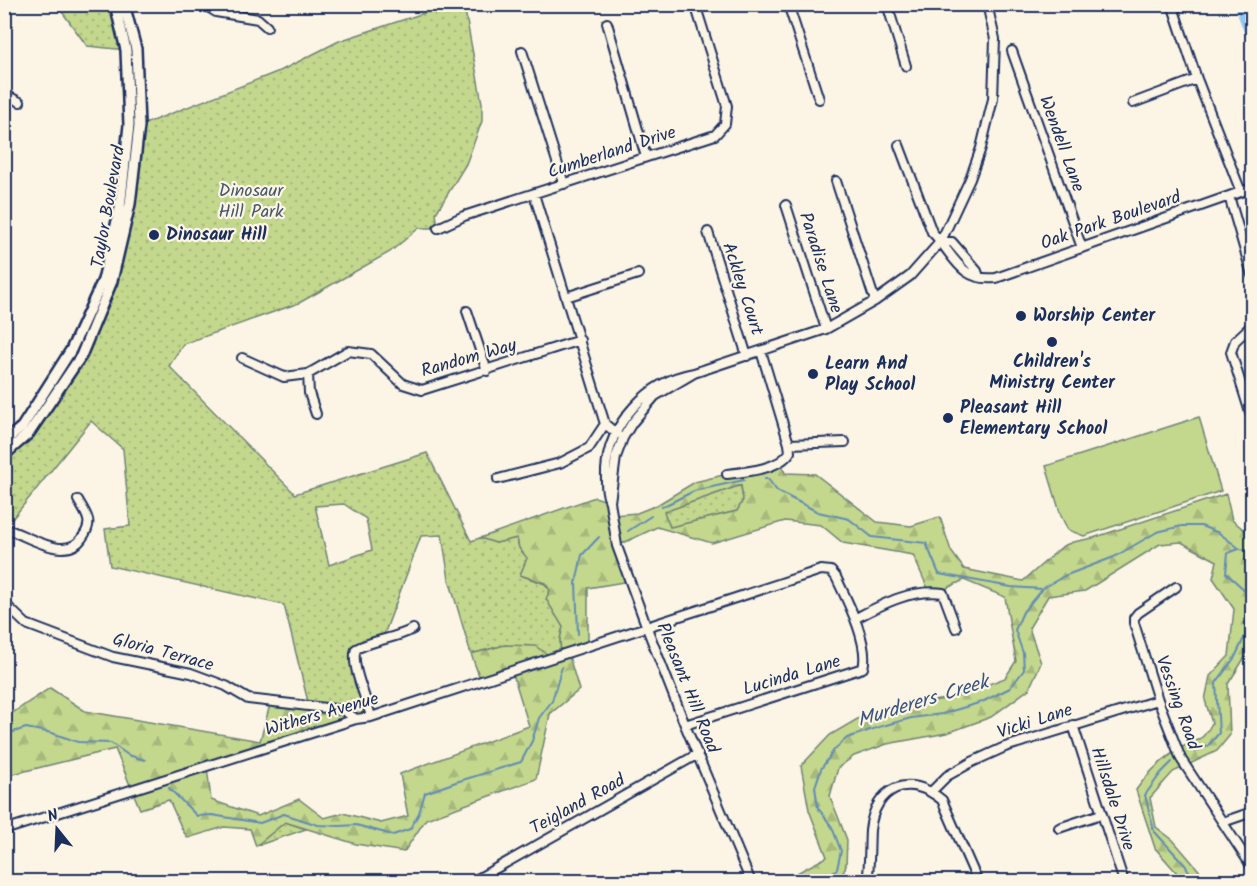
<svg xmlns="http://www.w3.org/2000/svg" width="1257" height="886" viewBox="0 0 1257 886" font-family="Kalam,sans-serif">
<style>
.grass{fill:url(#grass-dots);stroke:#6f8376;stroke-width:1.5;fill-rule:evenodd}
.forest{fill:url(#forest-firs);stroke:#6f8376;stroke-width:1.5;fill-rule:evenodd}
.pitch{fill:#c3d78d;stroke:#6f8376;stroke-width:1.5}
.lines{fill:none;stroke-linecap:round;stroke-linejoin:round}
.stream{stroke:#628bb5;stroke-width:2}
.canal{stroke:#91c8ef;stroke-width:8}
.minor-casing{stroke:#1b2f5e;stroke-width:12}
.major-casing{stroke:#1b2f5e;stroke-width:14}
.minor{stroke:#fcf5e5;stroke-width:8}
.major{stroke:#fcf5e5;stroke-width:9}
.poi-dot{fill:#1b2f5e;stroke:#fcf5e5;stroke-width:2}
.labels{text-anchor:middle;dominant-baseline:central;stroke-width:4.5;stroke-linejoin:round;paint-order:stroke}
.street-label{font-size:18px;fill:#1b2f5e;stroke:#fcf5e5}
.park-label{font-size:18px;fill:#45596a;stroke:#fcf5e5}
.poi-label{font-size:18px;font-weight:bold;fill:#1b2f5e;stroke:#fcf5e5;text-anchor:start}
.water-label{font-size:20px;font-style:italic;fill:#385582;stroke:#fcf5e5}
</style>
<defs>
<pattern id="grass-dots" width="8" height="8" patternUnits="userSpaceOnUse" patternTransform="scale(1.5)"><rect width="8" height="8" fill="#c3d78d"/><path d="M2 2h.1M6 6h.1" fill="none" stroke="#a7b97c" stroke-width="1.8" stroke-linecap="round"/></pattern>
<pattern id="forest-firs" width="22" height="20" patternUnits="userSpaceOnUse" patternTransform="scale(1.5)"><rect width="22" height="20" fill="#c3d78d"/><path d="M5 1l3.5 6h-7zM16 11l3.5 6h-7z" fill="#a7b97c"/></pattern>
</defs>
<rect width="100%" height="100%" fill="#fcf5e5"/>
<filter id="ink" filterUnits="userSpaceOnUse"><feTurbulence type="fractalNoise" baseFrequency=".0167" numOctaves="2"/><feDisplacementMap in="SourceGraphic" scale="12" xChannelSelector="R" yChannelSelector="G"/><feConvolveMatrix kernelMatrix="1 2 1 2 8 2 1 2 1" color-interpolation-filters="sRGB"/></filter>
<g filter="url(#ink)">
<path class="grass" d="M57,5h58l11,45 -39,-4z
M448,5h16l18,98v18l-16,43 -30,49 2,15h-19l-29,24 -91,51 -116,41 -14,22 126,128 132,-41 44,88 9,-3 16,5 21,-5 2,10 9,10 -8,17 25,9 5,6 -3,9 16,28 -3,13 1,15 -8,3 -48,-13 -34,9 -22,-75 -7,-44 -21,1 -39,104 -16,4 -12,11 17,62 -15,2 -47,-13 -25,-101 -174,-39 -5,-37 25,-3 -7,-77 -32,-28 -86,107 -1,-73 25,-22 52,-76 31,-76 27,-155 143,-56 57,-29zM344,504l22,15 6,31 -43,15 -14,-59z
M741,485l2,15 -6,11 -67,17 -7,-16z
M285,822l21,7 -50,17z"/>
<path class="forest" d="M780,461l5,12 30,1 62,48 34,4 29,-9 11,34 13,18 59,12 40,-35 10,-4 20,-4 133,-44 6,26 20,16v110l-24,38 2,51 -13,16 -44,21 -23,26 6,29 17,13 35,41h-24l-29,-33 -19,-58c11,-16 23,-28 40,-39 19,-13 24,-5 36,-28l-7,-23 5,-24 19,-20 5,-47 -21,-31 4,-17 -36,-19 -21,2 -75,47 -37,5 -19,32 12,35 -12,26 -38,28 -44,16 -60,11 -33,12 -16,12 -8,28 17,44 -1,26 -7,15h-57l45,-24 -18,-47 -8,-44 29,-31 43,-25 79,-12 53,-20 11,-17 -11,-64 -41,-17 -21,10 -14,1 -16,-36 -70,-12 -22,-18 -36,-4 -73,22 -55,-16 -40,19 13,35 -42,7v59l-20,6 11,37 -29,24 -14,65 -110,40 -22,33 -48,-8 -71,-22 -29,24 -6,-17 -26,-2 -36,11 -5,-7 -14,-31 -29,9 -25,-60 -110,27v-58l45,-30 35,23 175,30 11,-40 72,9 13,9 -149,48 4,33 47,16 41,-17 25,19 19,-5 38,10 27,-7 -8,-42 129,-48 -17,-55 -31,10 -10,-27 34,-9 30,1 18,12 8,-3 -1,-16 3,-12 -17,-28 4,-9 -5,-7 -25,-8 7,-17 -8,-10 -2,-10 -21,5 -16,-5 115,-41 15,5 3,13 24,-2 20,-8 38,-23zM741,485l2,15 -6,11 -67,16 -6,-15z"/>
<path class="pitch" d="M1199,417l22,74 -137,45 -16,-6 -7,-14 -15,-50z"/>
<g class="lines">
<path class="stream" d="M765,479h3l9,12 41,21 31,7 23,18 54,6 13,31 72,13 31,2
M662,507l32,-16 50,-11
M628,531l23,-15
M578,634l-2,-51 6,-28 17,-18
M4,735l22,-7 26,5 26,9 33,1 17,12 17,5
M1194,752l14,-6 11,-13 -3,-50 19,-26 10,-21 3,-43 -22,-20 2,-20 11,-4
M1172,762l-11,11 -16,22 9,36 31,34 11,17
M169,788l28,28 15,-1 48,8 24,-9 34,11 22,1 16,-1 37,10 17,-6 9,-16 6,-20 31,-11 65,-20 11,-21 7,-23 13,-17 10,-34
M821,882l16,-13 4,-18 -9,-24 -14,-19 -3,-21 6,-18 13,-19 13,-12 32,-11 32,-9 31,-4 40,-12 28,-14 14,-18 -1,-17 -8,-23 8,-18 19,-23 22,-13 50,-19 43,-25 25,-6h19l18,7 21,16 12,2"/>
<path class="canal" d="M1238,4l14,38"/>
<defs>
<path id="minor" d="M203,4l13,8 42,7 9,8
M788,4l31,95
M887,4l19,62
M1172,4l25,75 44,113
M607,23l39,134
M522,51l42,133
M1012,51l70,197
M4,94l16,8
M1133,103l64,-24
M899,145l33,87c22,22 27,50 64,46l256,-90
M836,181l39,120
M534,194l71,230 12,10
M1229,196l23,79
M786,205l40,124
M438,228l26,-12 251,-81 10,-11 2,-18 -32,-102
M708,232l39,124
M941,241l11,1 25,29 2,6
M566,297l72,-23
M467,311l20,60
M1252,325l-17,16 -4,11 21,67
M761,351l28,93
M242,358l42,19 24,-3 40,-23 23,3 32,30 19,6 158,-50
M694,373l132,-44 49,-28 35,-25 31,-35 29,-62 11,-31 12,-49 2,-60 -8,-35
M308,374l1,19 7,21
M727,474c19,-2 53,-5 63,-22l-1,-8 56,-2
M498,479l62,-16 29,-15 16,-24
M610,502l6,-45 7,-19 9,-15 23,-27 39,-23c-46,8 -85,50 -88,97 0,10 -1,22 4,32l7,44 30,82 38,97 66,157
M4,528c21,6 62,35 78,10 12,-16 5,-22 -4,-38
M1176,587l-38,26 -4,5v5l24,77 23,59 71,108
M4,603l22,21 87,33 78,16 35,13 22,13 95,11 13,9
M856,618c27,-14 54,-29 87,-25l13,35
M371,717c-4,-18 -21,-52 -15,-68 19,-10 39,-10 57,-20
M1073,725l51,157
M931,792l16,-16 25,-14 33,-15 153,-47
M1223,822l29,-10
M1059,828l42,-14
M4,830l352,-111 15,-2 450,-147 10,1 5,6c10,21 34,67 27,91l-178,57
M472,882l226,-128
M867,882c3,-18 2,-34 3,-52 5,-43 39,-58 72,-30l36,82"/>
<path id="major" d="M4,442l18,-15 49,-77 32,-70 17,-72 9,-83 -3,-75 -11,-46
M4,455l25,-22 52,-77 31,-75 18,-77 9,-78 -3,-77 -12,-45"/>
</defs>
<use href="#minor" class="minor-casing"/>
<use href="#major" class="major-casing"/>
<use href="#minor" class="minor"/>
<use href="#major" class="major"/>
</g>
</g>
<g class="poi-dot">
<circle cx="154" cy="235" r="6"/>
<circle cx="1021" cy="316" r="6"/>
<circle cx="1052" cy="342" r="6"/>
<circle cx="813" cy="374" r="6"/>
<circle cx="948" cy="418" r="6"/>
</g>
<g class="labels">
<g class="street-label">
<text transform="translate(1061 144) rotate(70)">Wendell Lane</text>
<text transform="translate(612 153) rotate(-18)">Cumberland Drive</text>
<text transform="translate(109 207) rotate(-80)">Taylor Boulevard</text>
<text transform="translate(1111 221) rotate(-19)">Oak Park Boulevard</text>
<text transform="translate(820 263) rotate(72)">Paradise Lane</text>
<text transform="translate(742 289) rotate(72)">Ackley Court</text>
<text transform="translate(469 359) rotate(-16)">Random Way</text>
<text transform="translate(163 653) rotate(15)">Gloria Terrace</text>
<text transform="translate(792 676) rotate(-17)">Lucinda Lane</text>
<text transform="translate(687 688) rotate(68)">Pleasant Hill Road</text>
<text transform="translate(1177 703) rotate(70)">Vessing Road</text>
<text transform="translate(322 715) rotate(-16)">Withers Avenue</text>
<text transform="translate(1035 722) rotate(-18)">Vicki Lane</text>
<text transform="translate(1112 799) rotate(72)">Hillsdale Drive</text>
<text transform="translate(578 805) rotate(-29)">Teigland Road</text>
</g>
<g class="park-label">
<text x="251" y="191">Dinosaur<tspan x="251" dy="21">Hill Park</tspan></text>
</g>
<g class="poi-label">
<text x="166" y="235">Dinosaur Hill</text>
<text x="1033" y="316">Worship Center</text>
<text x="1052" y="362" text-anchor="middle">Children's<tspan x="1052" dy="21">Ministry Center</tspan></text>
<text x="825" y="364">Learn And<tspan x="825" dy="21">Play School</tspan></text>
<text x="960" y="408">Pleasant Hill<tspan x="960" dy="21">Elementary School</tspan></text>
</g>
<g class="water-label">
<text transform="translate(923 702) rotate(-17)">Murderers Creek</text>
</g>
</g>
<rect width="1257" height="886" fill="none" stroke="#fcf5e5" stroke-width="24"/>
<rect x="12" y="12" width="1233" height="862" fill="none" stroke="#1b2f5e" stroke-width="2" filter="url(#ink)"/>
<g transform="translate(57 829) rotate(342)" stroke="#fcf5e5" stroke-width="4.5" paint-order="stroke">
<path d="M0-4.5L10 22L0 15L-10 22Z" fill="#1b2f5e"/>
<text y="-9" font-size="16" font-weight="bold" text-anchor="middle" fill="#1b2f5e">N</text>
</g>
</svg>
